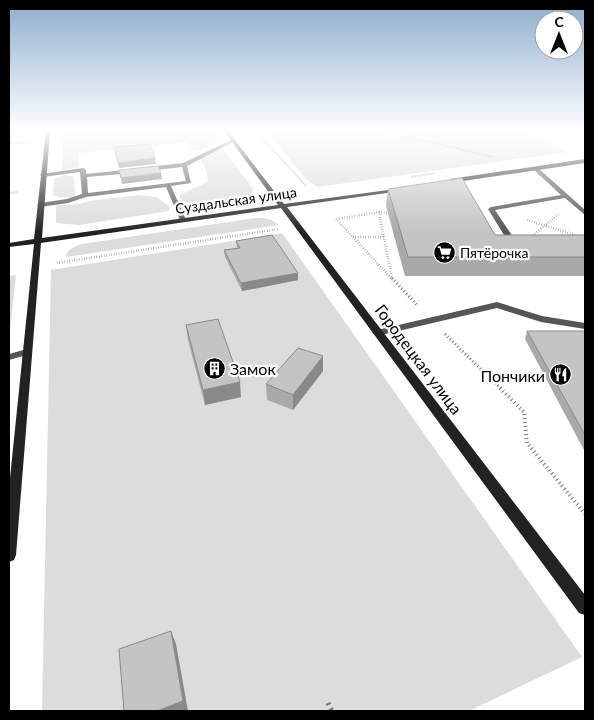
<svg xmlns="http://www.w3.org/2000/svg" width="594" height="720" viewBox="0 0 594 720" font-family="Lato,sans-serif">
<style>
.green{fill:#dcdcdc}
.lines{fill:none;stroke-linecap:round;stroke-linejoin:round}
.path-far4{stroke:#777;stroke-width:2;stroke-dasharray:0.5 1;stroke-linecap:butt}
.path-far3{stroke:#777;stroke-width:2.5;stroke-dasharray:0.5 2;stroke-linecap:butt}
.path-far2{stroke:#777;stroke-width:3;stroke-dasharray:1 2.5;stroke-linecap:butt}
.path-far1{stroke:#777;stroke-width:4;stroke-dasharray:1 3;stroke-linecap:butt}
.path{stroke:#777;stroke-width:5;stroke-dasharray:2 4;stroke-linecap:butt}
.lane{fill:#555;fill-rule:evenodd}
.secondary{fill:#222;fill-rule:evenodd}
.wall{fill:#a9a9a9}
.shaded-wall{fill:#898989}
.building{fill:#c4c4c4;stroke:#898989}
.labels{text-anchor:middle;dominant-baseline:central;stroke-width:4.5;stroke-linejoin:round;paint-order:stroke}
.far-street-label{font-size:14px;fill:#000;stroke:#fff}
.far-poi-label{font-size:14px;fill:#000;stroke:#fff;text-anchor:start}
.street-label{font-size:16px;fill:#000;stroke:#fff}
.poi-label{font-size:16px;fill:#000;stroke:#fff;text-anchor:start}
</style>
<rect width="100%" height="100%" fill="#fff"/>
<path class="green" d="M63,131h149l7,9 -17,10 -10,1 -3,-9 -111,11 1,14 -17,3z
M266,131h258l43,21 -249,35 -10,-6z
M220,149h3l28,37 2,4 -2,4c-20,10 -51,20 -71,5v-4l27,-13 1,-5 -7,-19z
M64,175l10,2 1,19c-8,3 -14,2 -22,-1l1,-16z
M138,195l19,2 13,10 -1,4 -90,14 -23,-2v-18l24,-1 9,-3z
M255,218c9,0 16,0 24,7l-213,32c1,-8 8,-10 16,-13z
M282,233l300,424 -113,54h-427l9,-441z
M16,275l-7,65v-64z"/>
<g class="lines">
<path class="path-far4" d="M256,131l50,55
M383,131l110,26
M10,143l19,-1
M9,146l6,-15
M411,177l24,-4
M9,193l8,-1"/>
<path class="path-far3" d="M379,212l13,66
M336,219l57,61
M337,219l42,-7 11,1
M527,220l58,18
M353,237h31
M531,237l28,-23
M57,263l221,-34"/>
<path class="path-far2" d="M392,278l26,28
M445,334l56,55"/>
<path class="path-far1" d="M500,388l24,24 3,31 58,71"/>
<path class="path" d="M328,703l4,8"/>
<path class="lane" d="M231,140l4,1 -48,25 4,17 -20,3 15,34 -1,1 -5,-1 -14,-33 -80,10 -18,6 -28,4 -3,-2 3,-2 27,-4 15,-5 -2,-22 -37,5 -3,-2 1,-1 42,-6 3,2v4l47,-5 3,2 -3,2 -46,4 1,16 98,-12 -4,-14 -35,4 -3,-2 3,-2 36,-4z
M533,167h4l48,43v5l-20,-17 -70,12 24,36 -4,2h-3l-24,-39 3,-2 70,-12 -28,-26z
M497,302l45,14 43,7v6l-44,-7 -44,-14 -120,28 -5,-3 5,-3z
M27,349l5,3 -2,2 -21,6v-6z"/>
<path class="secondary" d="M46,131h4l-8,107 236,-33 -54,-74h4l56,73 119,-16v2l-2,1 -114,16 298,388v20l-6,-2 -298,-405 -240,35 -25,312 -2,5 -5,2v-74l25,-244 -25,3v-4l25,-4z
M585,159v4l-135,20 -3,-2 3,-2z"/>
</g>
<path class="wall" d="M388,189l107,46h90v41h-180l-19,-70z
M236,241l62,39 -56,11 -17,-34 -1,-7 13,-2z
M186,325l55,72 -36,8 -17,-65z
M527,331h58v121l-60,-113z
M323,356v15l-30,39 -26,-10 -1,-16z"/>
<path class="shaded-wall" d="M155,158l1,6 -37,4 -1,-5z
M161,173l1,6 -40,5 -1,-6z
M298,273v7l-56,11 -1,-8z
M323,356v15l-30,39v-15z
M240,382l1,15 -36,8 -2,-15z
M171,631l5,13 12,67h-31z"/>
<path class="building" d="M150,144l5,14 -37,5 -4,-16z
M158,166l3,7 -40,5 -2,-8z
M462,178l33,57h90v22h-177l-20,-68z
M272,235l26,38 -57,10 -17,-33 16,-2 -4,-7z
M218,319l22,63 -37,8 -17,-65z
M527,331h58v104z
M298,348l25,8 -30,39 -27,-11z
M171,631l12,70 -26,10h-33l-5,-62z"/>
<linearGradient id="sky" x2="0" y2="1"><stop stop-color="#8cadcc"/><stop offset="0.56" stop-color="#fff"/><stop offset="1" stop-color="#fff" stop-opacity="0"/></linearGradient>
<rect width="594" height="232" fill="url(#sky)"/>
<defs>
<symbol id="supermarket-disc" viewBox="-11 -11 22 22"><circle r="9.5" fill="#000" stroke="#fff"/><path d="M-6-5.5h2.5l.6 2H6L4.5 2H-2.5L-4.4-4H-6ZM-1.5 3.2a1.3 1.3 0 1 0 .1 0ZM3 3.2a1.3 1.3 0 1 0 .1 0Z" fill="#fff"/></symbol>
<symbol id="building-disc" viewBox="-11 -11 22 22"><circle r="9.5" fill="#000" stroke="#fff"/><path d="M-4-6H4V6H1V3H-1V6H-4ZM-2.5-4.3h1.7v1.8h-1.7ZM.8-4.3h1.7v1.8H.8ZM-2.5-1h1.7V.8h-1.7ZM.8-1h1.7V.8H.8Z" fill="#fff"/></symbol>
<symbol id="restaurant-disc" viewBox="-11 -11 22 22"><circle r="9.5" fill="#000" stroke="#fff"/><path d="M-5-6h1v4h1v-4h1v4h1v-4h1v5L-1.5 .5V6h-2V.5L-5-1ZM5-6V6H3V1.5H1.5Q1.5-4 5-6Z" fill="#fff"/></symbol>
</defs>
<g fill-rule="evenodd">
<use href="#supermarket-disc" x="432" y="240" width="25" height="25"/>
<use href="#building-disc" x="202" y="356" width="25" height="25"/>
<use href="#restaurant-disc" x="548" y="362" width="25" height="25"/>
</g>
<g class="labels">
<g class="far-street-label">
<text transform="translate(236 200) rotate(-8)">Суздальская улица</text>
</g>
<g class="far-poi-label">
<text x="460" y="252">Пятёрочка</text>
</g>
<g class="street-label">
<text transform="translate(419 359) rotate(53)">Городецкая улица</text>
</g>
<g class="poi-label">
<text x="230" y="368">Замок</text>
<text x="545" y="375" text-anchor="end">Пончики</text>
</g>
</g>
<rect width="594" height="720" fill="none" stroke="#000000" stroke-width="20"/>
<g transform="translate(559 35)"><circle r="24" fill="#ffffff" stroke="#999999"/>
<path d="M0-4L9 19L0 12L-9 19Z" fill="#000000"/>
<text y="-8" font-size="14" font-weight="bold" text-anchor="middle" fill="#000000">С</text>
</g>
</svg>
